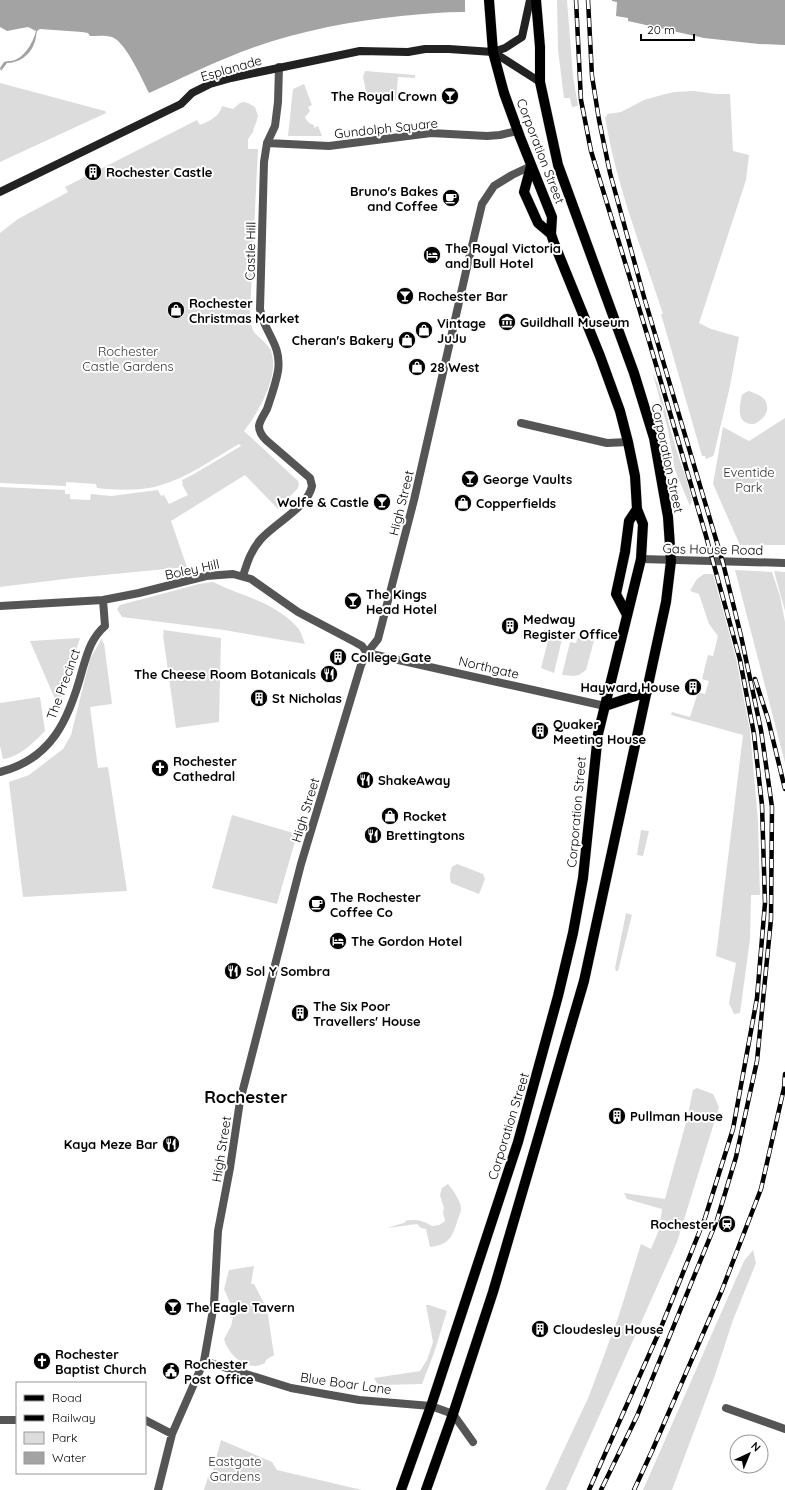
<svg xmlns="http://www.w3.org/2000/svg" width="785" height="1490" viewBox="0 0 785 1490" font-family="Quicksand,sans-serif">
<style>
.green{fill:#dcdcdc}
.water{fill:#a3a3a3}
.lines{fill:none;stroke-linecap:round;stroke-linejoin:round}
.primary-casing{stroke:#dbdbdb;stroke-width:11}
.street{stroke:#555;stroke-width:8}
.secondary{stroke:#222;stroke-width:8}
.primary{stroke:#000;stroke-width:10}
.rail-casing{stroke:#000;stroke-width:4.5}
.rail{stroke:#fff;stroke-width:3;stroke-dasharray:9;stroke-linecap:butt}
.labels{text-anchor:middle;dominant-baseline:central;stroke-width:4;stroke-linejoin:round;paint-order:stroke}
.street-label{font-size:13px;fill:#000;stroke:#fff}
.poi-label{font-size:13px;font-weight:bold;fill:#000;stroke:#fff;text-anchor:start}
.park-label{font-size:13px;fill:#333;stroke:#fff}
.district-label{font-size:17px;font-weight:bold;fill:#000;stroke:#fff}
</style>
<rect width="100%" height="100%" fill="#fff"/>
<path class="green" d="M557,0h10l6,76 5,30 -6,1 -2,-9h-6l-6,-48z
M365,71l50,4v3l-17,-1 -2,23 -29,-3 -4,-20z
M0,83l105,28 1,2 -106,49z
M304,84l8,21 -4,2 2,4 -5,6c2,4 4,7 9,8v3l4,-2 4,10h-34l5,-47z
M694,91l22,3h14l3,57 16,4 -3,25 -47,143 12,6 28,8 -9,49 -16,68 -1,2 -7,3 -1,-3h-3l-41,-142h2c-21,-65 -47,-129 -58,-197l2,-1v-2l14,-2 23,-12 21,-6 10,-2z
M243,102l5,1 7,4 3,9 -2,7 -2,4 -1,5 -5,7v10h10l-8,164c0,4 0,10 2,15 3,8 14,13 18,21 12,24 -12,64 -26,82l54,50 1,3 -1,4 -20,21 -33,-34 -74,46 16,46 -114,11 -73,9v-100l65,3v4h5v5l20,1 1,-6 20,2 47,-6 3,6 3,-1 5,9 19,-9 -5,-9 -1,-6 12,-6 47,-28 -2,-2c-26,15 -52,34 -81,42 -17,5 -44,4 -61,2l-1,-4 -30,-2v4l-66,-3v-250l18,-14 50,-27 -3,-5 132,-67 3,5c11,-5 19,-8 22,-19l11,3 7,-6z
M653,374l5,10 18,65 11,32 5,19 -2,6 -15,-36 -7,-40z
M749,391c5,2 11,4 15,8 8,10 0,21 -10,25 -18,1 -15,-17 -12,-29l4,-3z
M785,418v127h-45l-27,-61 10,-57 26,14z
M735,570l37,2 8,24 5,26v141z
M774,571l11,1v39z
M704,574h9l23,84 14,73 8,90 2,74h-9l-1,44 -10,74 -6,1 -5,-11 7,-40 -20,-7 27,-221 -72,-20 1,-3 18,5 8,-25 7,2 4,-13 -7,-2 6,-24 5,1 5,-20 -9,-12 -10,-30 -9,-3 7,-12z
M213,582c30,15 60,19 84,45 4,4 6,12 8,17l-81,-14 -102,-13 -5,-8 3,-4 79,-21z
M163,630l58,8 -2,84 -43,6 -13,-93 1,-1z
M580,630l16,3 -10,37 -7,5 -5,1 -12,-1 8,-33 6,1z
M549,637l13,2 -8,34 -13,-5z
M80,638l-22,68 -28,-65z
M102,638l1,5h1l8,61 -22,3 8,61 10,-1 19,124 -104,6 -14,-115 20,-7 34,-26 8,-14 19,-76z
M40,697l5,34c-11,11 -25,26 -42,28l-3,-13v-43z
M232,815l65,19 -20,70 -65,-16z
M641,830l8,1 -6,25 -6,-1z
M457,864l26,10 2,5 -6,15 -28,-11c-2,-6 -1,-10 1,-16z
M626,913l6,2 -14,56h-2l-1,-3z
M697,1088l16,6 6,13 -42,135 -111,248h-21l44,-94 30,-81 22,-71 10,5 8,-19 3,-21 -35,-10 -3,-6 41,6 22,-80 6,-29z
M448,1184c5,6 13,17 13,25 0,4 -3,9 -4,13 -5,16 -9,23 -27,25l-4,-18 -5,-1 -4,-4 -30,4 20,-6 -3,-1c11,-2 18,-1 28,5l7,-1 5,-3 1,-2 -2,-7 1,-5 -4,-13 2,-7z
M753,1250l3,13 -23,57 -19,58 -42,112h-29l101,-229z
M254,1266l-3,18h3l13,25 7,46 -8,5 -1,3c-17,10 -37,-8 -41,-24l7,-13 2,-9 -1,-10 -8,-18 5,-19z
M429,1305l18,6 -13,42 -12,31 -42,1 -3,-2 -3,-5 46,-7 7,-11 6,-18 -7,-37z
M221,1440l51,22 5,8 85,20h-158l4,-13 4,-3z"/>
<path class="water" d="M0,0h465v12c-22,0 -42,2 -64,4 -55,6 -108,16 -160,36 -31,12 -61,27 -92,41 -6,-12 -24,-52 -37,-56 -7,-2 -15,-1 -22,-1l-2,-3 -6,-1 -42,-3 -3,2c-1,4 -1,9 -3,13 -4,11 -15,19 -27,19l-6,8 -1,-3 4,-6c2,-1 5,-1 7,-1 13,-2 22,-18 25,-30l-8,-4 -21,4 -7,-4z
M612,0h173v45l-26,-1 -55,-6 -76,-17v-3l-12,-2 1,-14 -5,-1z"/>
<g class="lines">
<defs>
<path id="primary" d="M531,166l-7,26 14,31 13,11
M627,615l-11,-21 9,-42 4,-31 8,-12
M605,706l42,-14
M401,1490l30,-84 87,-264 40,-146 15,-63 10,-55 15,-144 43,-175 2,-35 -6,-15 -2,-33 -7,-34 -8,-31 -20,-55 -46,-113 -3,-9 1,-17 -32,-80 -16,-44 -11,-41 -4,-52
M426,1490l27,-76 40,-122 91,-311 82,-379 5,-41 -3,-44 -14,-79 -20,-65 -76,-208 -18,-83v-35l-4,-47"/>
</defs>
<use href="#primary" class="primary-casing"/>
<path class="street" d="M267,143l62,3 102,-13 56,3 13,-1 17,-4
M521,423l86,20 21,-1
M641,559l144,4
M243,576c4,-13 8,-26 18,-37 14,-16 47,-32 51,-53l-2,-8 -44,-38c-4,-4 -7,-8 -7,-14 1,-6 5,-11 8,-17 4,-12 9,-26 11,-38 4,-27 -14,-38 -18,-62l4,-147 3,-19 8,-17 3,-24 1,-35
M0,606l103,-6 36,-7 67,-17 27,-2 18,5 47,33 55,29 9,5 5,7
M367,653l238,53
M0,772c52,-13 69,-53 82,-101 5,-17 9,-33 23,-45l-2,-26
M204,1361l87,27 68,12 72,6 22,8 20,28
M726,1408l59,21
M0,1420h17
M145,1420l27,14
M158,1490l14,-56 32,-73 10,-57 4,-73 12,-63 10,-67 61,-237 60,-199 6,-12 11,-14 36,-139 53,-233 15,-63 12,-18 18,-11 19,-9"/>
<path class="secondary" d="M493,52l47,30
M0,192l181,-88 11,-11 18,-9 21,-6 129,-27 48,1 17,-3h24l44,3 12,-4 17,-11 8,-37"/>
<use href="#primary" class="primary"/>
<defs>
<path id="rail" d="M576,0l5,100 10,51 56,183 59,202 34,124 14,74 8,71 3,98 -8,95 -24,131 -28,89 -45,112 -71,160
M588,0l4,76 7,44 11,53 34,124 79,266 18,73 20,94 11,77 -1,112 -14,142 -21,96 -19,63 -80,196 -36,74
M755,679l13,40 17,70
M634,1490l18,-39 70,-161 39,-101 23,-101 1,-14"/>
</defs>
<use href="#rail" class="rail-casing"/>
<use href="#rail" class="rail"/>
</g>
<defs>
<symbol id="bar-disc" viewBox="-11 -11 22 22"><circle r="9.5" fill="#000" stroke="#fff"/><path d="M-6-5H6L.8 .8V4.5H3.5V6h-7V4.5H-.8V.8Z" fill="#fff"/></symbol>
<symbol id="building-disc" viewBox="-11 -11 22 22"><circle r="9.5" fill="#000" stroke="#fff"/><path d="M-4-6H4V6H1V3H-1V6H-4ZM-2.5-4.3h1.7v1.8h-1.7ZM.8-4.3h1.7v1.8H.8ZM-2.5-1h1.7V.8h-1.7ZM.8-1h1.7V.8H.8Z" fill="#fff"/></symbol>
<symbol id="cafe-disc" viewBox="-11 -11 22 22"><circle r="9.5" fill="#000" stroke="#fff"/><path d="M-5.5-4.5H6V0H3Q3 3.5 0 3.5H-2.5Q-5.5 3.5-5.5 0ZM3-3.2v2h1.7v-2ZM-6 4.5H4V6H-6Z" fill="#fff"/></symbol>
<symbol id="hotel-disc" viewBox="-11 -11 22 22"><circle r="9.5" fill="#000" stroke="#fff"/><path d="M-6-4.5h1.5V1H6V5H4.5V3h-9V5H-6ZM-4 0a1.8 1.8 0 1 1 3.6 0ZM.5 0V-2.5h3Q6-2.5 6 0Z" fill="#fff"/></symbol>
<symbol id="shop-disc" viewBox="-11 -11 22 22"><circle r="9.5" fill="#000" stroke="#fff"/><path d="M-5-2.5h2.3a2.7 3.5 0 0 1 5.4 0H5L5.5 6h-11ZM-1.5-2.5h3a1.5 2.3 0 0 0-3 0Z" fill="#fff"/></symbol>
<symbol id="museum-disc" viewBox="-11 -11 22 22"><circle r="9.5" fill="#000" stroke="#fff"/><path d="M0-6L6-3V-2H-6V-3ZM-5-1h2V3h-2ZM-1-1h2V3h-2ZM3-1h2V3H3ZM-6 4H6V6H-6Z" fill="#fff"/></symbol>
<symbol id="restaurant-disc" viewBox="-11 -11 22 22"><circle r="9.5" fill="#000" stroke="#fff"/><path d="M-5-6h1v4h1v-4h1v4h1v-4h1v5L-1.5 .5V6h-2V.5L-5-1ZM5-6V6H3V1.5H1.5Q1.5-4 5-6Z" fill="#fff"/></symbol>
<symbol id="church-disc" viewBox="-11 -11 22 22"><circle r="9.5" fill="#000" stroke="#fff"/><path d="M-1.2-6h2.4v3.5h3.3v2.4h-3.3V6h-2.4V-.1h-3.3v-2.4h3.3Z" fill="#fff"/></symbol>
<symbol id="station-disc" viewBox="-11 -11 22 22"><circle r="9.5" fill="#000" stroke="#fff"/><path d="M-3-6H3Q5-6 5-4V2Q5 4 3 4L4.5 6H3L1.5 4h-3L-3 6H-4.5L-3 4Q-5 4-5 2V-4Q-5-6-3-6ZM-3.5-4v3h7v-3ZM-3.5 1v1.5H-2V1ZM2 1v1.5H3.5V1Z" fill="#fff"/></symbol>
<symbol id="civic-disc" viewBox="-11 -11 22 22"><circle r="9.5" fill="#000" stroke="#fff"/><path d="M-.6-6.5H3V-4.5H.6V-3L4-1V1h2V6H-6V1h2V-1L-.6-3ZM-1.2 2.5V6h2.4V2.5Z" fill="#fff"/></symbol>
</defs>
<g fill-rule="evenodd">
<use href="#bar-disc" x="440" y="86" width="20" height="20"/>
<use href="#building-disc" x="83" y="162" width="20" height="20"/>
<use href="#cafe-disc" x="441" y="188" width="20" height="20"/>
<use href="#hotel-disc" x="422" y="245" width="20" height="20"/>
<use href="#bar-disc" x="395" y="286" width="20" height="20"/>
<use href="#shop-disc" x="166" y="300" width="20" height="20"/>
<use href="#museum-disc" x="497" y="312" width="20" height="20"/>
<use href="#shop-disc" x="414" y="320" width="20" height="20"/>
<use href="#shop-disc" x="397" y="330" width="20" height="20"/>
<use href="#shop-disc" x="407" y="357" width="20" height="20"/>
<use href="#bar-disc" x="460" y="469" width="20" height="20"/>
<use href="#bar-disc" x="372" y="492" width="20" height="20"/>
<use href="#shop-disc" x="453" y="493" width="20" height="20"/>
<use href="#bar-disc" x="343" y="591" width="20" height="20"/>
<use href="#building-disc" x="500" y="616" width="20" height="20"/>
<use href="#building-disc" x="328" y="647" width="20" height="20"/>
<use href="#restaurant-disc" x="319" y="664" width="20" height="20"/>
<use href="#building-disc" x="683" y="677" width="20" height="20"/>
<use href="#building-disc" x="249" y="688" width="20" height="20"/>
<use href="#building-disc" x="530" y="721" width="20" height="20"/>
<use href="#church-disc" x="150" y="758" width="20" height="20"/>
<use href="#restaurant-disc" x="355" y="770" width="20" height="20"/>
<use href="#shop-disc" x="380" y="806" width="20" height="20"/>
<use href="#restaurant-disc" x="363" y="825" width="20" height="20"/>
<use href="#cafe-disc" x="307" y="894" width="20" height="20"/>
<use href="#hotel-disc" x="328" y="931" width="20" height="20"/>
<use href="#restaurant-disc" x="223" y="961" width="20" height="20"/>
<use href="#building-disc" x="290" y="1003" width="20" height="20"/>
<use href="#building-disc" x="607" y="1106" width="20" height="20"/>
<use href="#restaurant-disc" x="161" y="1134" width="20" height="20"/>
<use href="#station-disc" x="717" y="1214" width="20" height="20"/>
<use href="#bar-disc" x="163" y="1297" width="20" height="20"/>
<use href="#building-disc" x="530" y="1319" width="20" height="20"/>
<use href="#church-disc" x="32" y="1351" width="20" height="20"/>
<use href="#civic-disc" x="161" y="1361" width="20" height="20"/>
</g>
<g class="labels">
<g class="street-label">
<text transform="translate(231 68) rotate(-16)">Esplanade</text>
<text transform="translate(386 128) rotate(-6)">Gundolph Square</text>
<text transform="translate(541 151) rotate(69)">Corporation Street</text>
<text transform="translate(250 251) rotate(-89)">Castle Hill</text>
<text transform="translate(668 458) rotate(78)">Corporation Street</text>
<text transform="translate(401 503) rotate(-76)">High Street</text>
<text transform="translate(713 549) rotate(1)">Gas House Road</text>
<text transform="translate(192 569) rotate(-12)">Boley Hill</text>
<text transform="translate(489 667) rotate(13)">Northgate</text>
<text transform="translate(63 684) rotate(-70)">The Precinct</text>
<text transform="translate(305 810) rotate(-73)">High Street</text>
<text transform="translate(576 812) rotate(-85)">Corporation Street</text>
<text transform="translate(508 1126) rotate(-73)">Corporation Street</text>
<text transform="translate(221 1149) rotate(-81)">High Street</text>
<text transform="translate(346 1383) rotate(8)">Blue Boar Lane</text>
</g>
<g class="poi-label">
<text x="437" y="96" text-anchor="end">The Royal Crown</text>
<text x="106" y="172">Rochester Castle</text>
<text x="438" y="191" text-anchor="end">Bruno's Bakes<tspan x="438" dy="15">and Coffee</tspan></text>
<text x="445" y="248">The Royal Victoria<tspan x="445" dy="15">and Bull Hotel</tspan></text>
<text x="418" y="296">Rochester Bar</text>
<text x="189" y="303">Rochester<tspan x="189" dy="15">Christmas Market</tspan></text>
<text x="520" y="322">Guildhall Museum</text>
<text x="437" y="323">Vintage<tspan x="437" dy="15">JuJu</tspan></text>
<text x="394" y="340" text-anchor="end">Cheran's Bakery</text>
<text x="430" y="367">28 West</text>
<text x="483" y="479">George Vaults</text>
<text x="369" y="502" text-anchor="end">Wolfe &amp; Castle</text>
<text x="476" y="503">Copperfields</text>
<text x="366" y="594">The Kings<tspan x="366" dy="15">Head Hotel</tspan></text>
<text x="523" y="619">Medway<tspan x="523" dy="15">Register Office</tspan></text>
<text x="351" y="657">College Gate</text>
<text x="316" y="674" text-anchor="end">The Cheese Room Botanicals</text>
<text x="680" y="687" text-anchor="end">Hayward House</text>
<text x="272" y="698">St Nicholas</text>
<text x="553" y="724">Quaker<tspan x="553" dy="15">Meeting House</tspan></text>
<text x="173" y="761">Rochester<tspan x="173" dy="15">Cathedral</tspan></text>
<text x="378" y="780">ShakeAway</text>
<text x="403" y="816">Rocket</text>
<text x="386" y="835">Brettingtons</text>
<text x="330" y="897">The Rochester<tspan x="330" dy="15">Coffee Co</tspan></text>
<text x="351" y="941">The Gordon Hotel</text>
<text x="246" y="971">Sol Y Sombra</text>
<text x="313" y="1006">The Six Poor<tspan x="313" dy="15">Travellers' House</tspan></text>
<text x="630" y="1116">Pullman House</text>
<text x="158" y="1144" text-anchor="end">Kaya Meze Bar</text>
<text x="714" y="1224" text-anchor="end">Rochester</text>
<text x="186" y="1307">The Eagle Tavern</text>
<text x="553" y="1329">Cloudesley House</text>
<text x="55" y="1354">Rochester<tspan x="55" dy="15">Baptist Church</tspan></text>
<text x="184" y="1364">Rochester<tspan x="184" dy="15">Post Office</tspan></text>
</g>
<g class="park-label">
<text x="128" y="351">Rochester<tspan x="128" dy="15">Castle Gardens</tspan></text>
<text x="749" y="472">Eventide<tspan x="749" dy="15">Park</tspan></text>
<text x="235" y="1461">Eastgate<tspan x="235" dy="15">Gardens</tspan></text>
</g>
<g class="district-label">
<text x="246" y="1096">Rochester</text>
</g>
</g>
<rect x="16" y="1382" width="130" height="92" fill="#ffffff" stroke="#999999"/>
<rect x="24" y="1395" width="20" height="6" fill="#000000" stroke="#999999"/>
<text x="52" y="1402" font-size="12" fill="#000000">Road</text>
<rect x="24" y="1415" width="20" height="6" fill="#000000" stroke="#999999"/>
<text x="52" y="1422" font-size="12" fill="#000000">Railway</text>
<rect x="24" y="1432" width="20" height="12" fill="#dcdcdc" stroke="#999999"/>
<text x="52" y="1442" font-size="12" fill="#000000">Park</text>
<rect x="24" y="1452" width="20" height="12" fill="#a3a3a3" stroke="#999999"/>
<text x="52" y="1462" font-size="12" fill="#000000">Water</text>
<g transform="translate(749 1454) rotate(44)"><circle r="19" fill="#ffffff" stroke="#999999"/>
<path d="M0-3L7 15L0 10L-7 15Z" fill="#000000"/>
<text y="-6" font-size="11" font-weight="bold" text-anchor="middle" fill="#000000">N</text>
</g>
<path d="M641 34v6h53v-6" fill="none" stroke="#000000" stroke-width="2"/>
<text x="647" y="34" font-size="12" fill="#000000" stroke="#ffffff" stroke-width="3" paint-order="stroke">20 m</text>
</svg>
